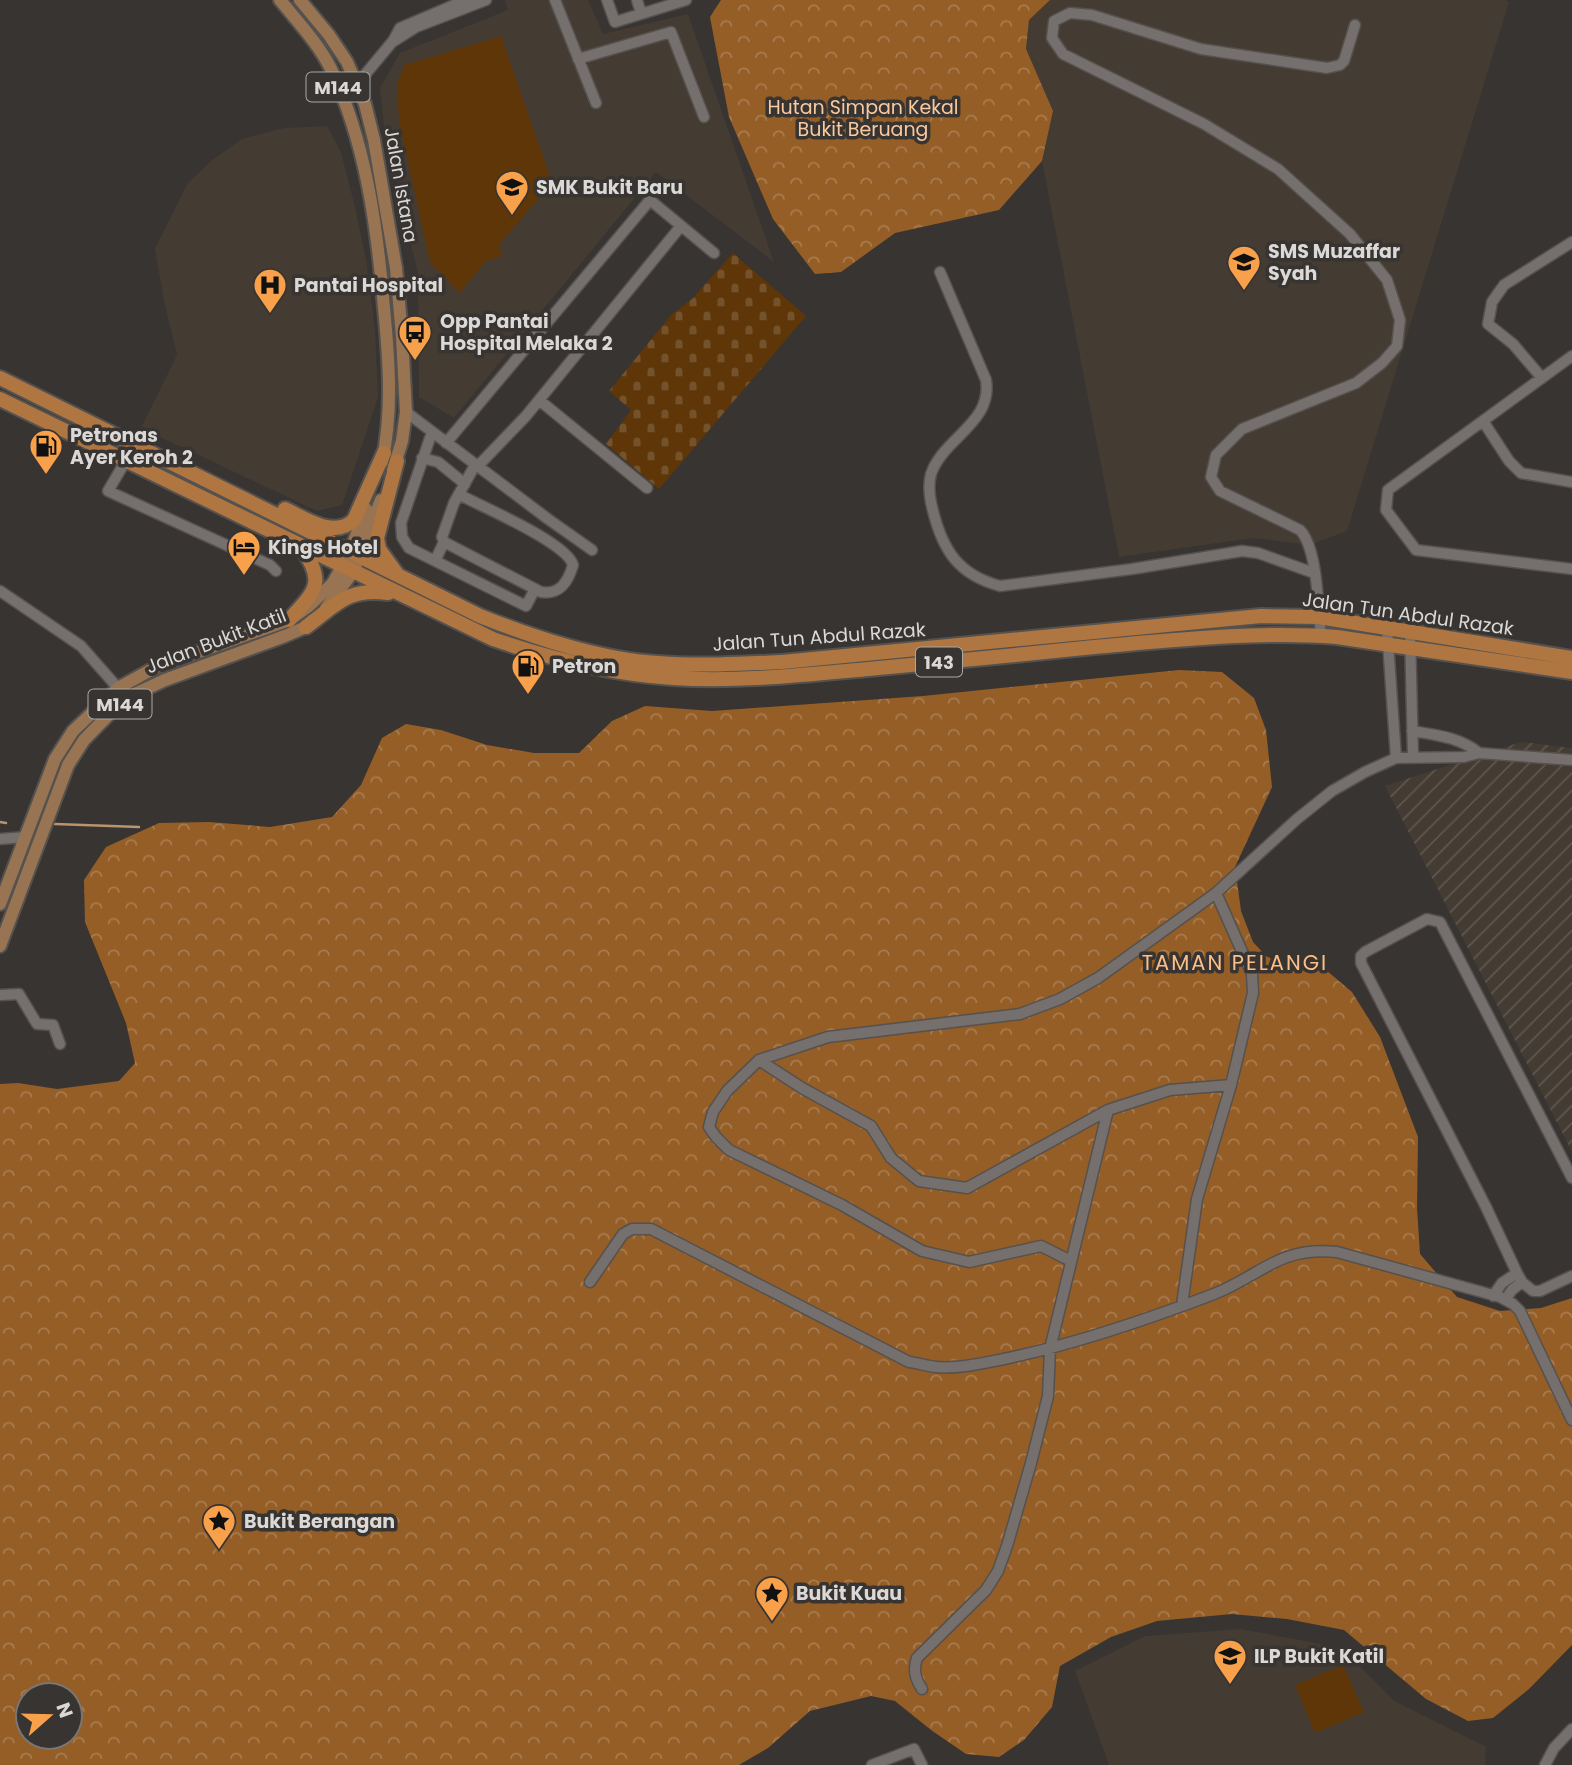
<svg xmlns="http://www.w3.org/2000/svg" width="1572" height="1765" viewBox="0 0 1572 1765" font-family="Poppins,sans-serif">
<style>
.built{fill:#443b33}
.industrial{fill:url(#industrial-furrows)}
.forest{fill:url(#forest-crowns);fill-rule:evenodd}
.cemetery{fill:url(#cemetery-stones)}
.garden{fill:#5e3608}
.lines{fill:none;stroke-linecap:round;stroke-linejoin:round}
.stream{stroke:#bb936d;stroke-width:2.5}
.minor-casing{stroke:#54514e;stroke-width:13}
.major-casing{stroke:#54514e;stroke-width:16}
.highway-casing{stroke:#54514e;stroke-width:18}
.minor{stroke:#75706d;stroke-width:10}
.major{stroke:#987453;stroke-width:12}
.highway{stroke:#af7641;stroke-width:14}
.labels{text-anchor:middle;dominant-baseline:central;stroke-width:7;stroke-linejoin:round;paint-order:stroke}
.shield{fill:#383431;stroke:#aaa8a5;stroke-width:2}
.shield-label{font-size:18px;font-weight:bold;fill:#dbd9d7}
.park-label{font-size:19px;fill:#f9c99f;stroke:#383431}
.street-label{font-size:19px;fill:#dbd9d7;stroke:#383431}
.poi-label{font-size:19px;font-weight:bold;fill:#dbd9d7;stroke:#383431;text-anchor:start}
.neighbourhood-label{font-size:21px;letter-spacing:2px;fill:#fcbf88;stroke:#383431}
</style>
<defs>
<pattern id="industrial-furrows" width="10" height="10" patternUnits="userSpaceOnUse" patternTransform="scale(1.75)"><rect width="10" height="10" fill="#443b33"/><path d="M-1 1l2-2M0 10L10 0M9 11l2-2" fill="none" stroke="#5e5750"/></pattern>
<pattern id="forest-crowns" width="20" height="18" patternUnits="userSpaceOnUse" patternTransform="scale(1.75)"><rect width="20" height="18" fill="#955e27"/><path d="M2 6a3 3 0 1 1 6 0M12 15a3 3 0 1 1 6 0" fill="none" stroke="#a87c50"/></pattern>
<pattern id="cemetery-stones" width="16" height="16" patternUnits="userSpaceOnUse" patternTransform="scale(1.75)"><rect width="16" height="16" fill="#5e3608"/><path d="M2 7V4a2 2 0 0 1 4 0v3zM10 15v-3a2 2 0 0 1 4 0v3z" fill="#74522b"/></pattern>
</defs>
<rect width="100%" height="100%" fill="#383431"/>
<path class="built" d="M505,0h83l15,34 85,-20 86,248 -118,-90 -202,246 -35,-21 -1,-123 -34,-147 -4,-39 20,-35 108,-43z
M1050,0h455l4,2 -162,529 -37,14 -57,-7 -134,19 -77,-396 11,-50 -27,-61 3,-30z
M327,126l14,26 14,55 11,52 9,70 3,68 -36,108 -25,6 -176,-83 36,-73 -13,-54 -9,-52 33,-66 24,-23 30,-21 42,-11z
M1241,1629l101,19 52,53 92,46 -1,18h-376l-34,-94 70,-35z"/>
<path class="industrial" d="M1521,742l51,6v404l-187,-366z"/>
<path class="forest" d="M721,0h329l-21,20 -3,29 27,62 -11,50 -43,49 -104,23 -54,39 -26,2 -42,-55 -44,-102 -19,-100z
M1179,670l43,2 32,26 12,32 6,57 -37,80 6,44 12,31 13,14 20,10 34,-1 32,27 28,45 38,100 -1,71 3,46 37,43 43,14 41,-3 31,-10v347l-43,44 -36,29 -25,3 -42,-22 -82,-69 -57,-11 -55,-5 -75,7 -46,16 -51,29 -8,41 -28,33 -25,17 -33,-3 -35,-24 -36,-29 -24,-5 -61,15 -42,37 -29,17h-739v-681l18,-1 39,6 62,-8 16,-18 -9,-40 -41,-101 -1,-42 22,-33 53,-24 50,-1 61,5 62,-10 29,-32 21,-47 24,-14 35,6 46,15 47,8h45l33,-32 33,-15 67,5 211,-15zM28,1695h42v42h-42z"/>
<path class="cemetery" d="M733,253l73,63 -147,173 -53,-45 25,-34 -22,-19 63,-77 20,-15z"/>
<path class="garden" d="M501,36l51,146 -53,63 3,11 -16,5 -27,32 -29,-31 -31,-141 -2,-36 7,-20z
M1343,1665l21,47 -49,21 -20,-48z"/>
<g class="lines">
<path class="stream" d="M0,822l6,1
M55,824l84,3"/>
<defs>
<path id="minor" d="M555,0l41,103
M607,0l8,22 71,-22
M637,0l4,13
M394,41l22,-14 70,-27
M578,59l93,-27 33,85
M358,83l35,-42 7,-13 66,-28
M940,272l46,108c7,43 -43,58 -55,94 -3,11 -1,26 2,37 10,40 26,64 67,75l132,-17 110,-18 16,2 56,20
M1572,356l-184,134 -2,20 30,40 156,19
M1542,378l-29,-34 -25,-20 4,-22 12,-17 68,-43
M539,400l108,88
M406,412l142,107 44,31
M1483,421l26,40 12,12 51,9
M432,432l-31,91 1,14 7,11 117,58 9,-17
M446,443l204,-243 64,53
M422,458l16,4 27,22
M125,462l-17,29 162,74 6,6
M477,467l49,-51 155,-190
M444,542l97,50c19,3 27,-10 32,-27 -6,-22 -90,-58 -113,-70
M435,561l9,-19 -2,-5 12,-34 21,-38
M0,591l81,55 37,42
M1387,628l9,130
M1410,632l3,124
M1321,636c-3,-27 -3,-87 -21,-106l-80,-39 -9,-14 5,-22 26,-26 114,-46 26,-20 15,-17 3,-26 -13,-40 -37,-46 -72,-65 -74,-45 -141,-70 -11,-16 2,-17 16,-8 22,2 109,34 126,19 13,-3 4,-4 11,-36
M1412,731c24,4 47,6 67,22
M0,839l26,-2
M0,995l19,-1 18,30 16,1 7,19
M759,1060l43,28 69,38 20,32 28,23 48,7 141,-78 62,-20 61,-5
M1572,1178l-132,-256 -13,-3 -62,33 -4,4v7l125,244 31,66 5,9 11,9h7l32,-15
M1071,1261l-30,-15 -72,16 -47,-11 -80,-46 -113,-55 -13,-13 -7,-10 4,-15 14,-21 32,-31 69,-23 192,-23 40,-15 38,-21 118,-85 81,-74 35,-28 33,-19 31,-14 68,-1 15,-4 93,7
M590,1282l33,-48 9,-5h19l258,133c9,1 18,4 27,5 22,2 47,-4 68,-8 72,-15 142,-39 210,-65 48,-19 65,-48 123,-42l163,45 13,7 7,7 52,109
M1493,1296l9,-13 15,-10
M1505,1300l7,-10 10,-8
M1182,1305l15,-106 34,-114 22,-92 -1,-19 -36,-81
M922,1689c-7,-11 -9,-19 -5,-31l69,-68 12,-19 9,-25 24,-83 17,-67 2,-47 58,-239
M872,1765l42,-16 8,16
M1545,1765l9,-17 18,-19"/>
<path id="major" d="M280,0c18,22 38,43 51,69 35,74 46,157 53,239 5,51 9,104 -2,154
M300,0l29,35 18,27 18,42 9,36 22,128 6,69 4,75 -4,29 -9,29
M326,608l27,-36 28,-72
M0,904l55,-145 18,-28 45,-43 40,-22 131,-46 21,-15 23,-22 17,-31 16,-43
M0,946l68,-181 16,-25 40,-41 41,-19 120,-44 21,-9 7,-7"/>
<path id="highway" d="M0,378l480,238c52,21 122,44 178,47 41,3 82,1 124,-1l479,-46 58,1 253,41
M0,399l493,240c58,20 118,35 180,39 65,4 130,-3 195,-9 75,-7 151,-14 226,-22 81,-7 162,-16 243,-10l235,35
M397,461l-20,77 2,11 18,25
M285,509c21,10 49,30 69,11l30,-67
M289,620c24,-27 38,-36 14,-70
M306,627c30,-22 42,-40 82,-34"/>
</defs>
<use href="#minor" class="minor-casing"/>
<use href="#major" class="major-casing"/>
<use href="#highway" class="highway-casing"/>
<use href="#minor" class="minor"/>
<use href="#major" class="major"/>
<use href="#highway" class="highway"/>
</g>
<defs>
<symbol id="school-pin" viewBox="-11 -11 22 30"><path d="M0 17L-7.5 6A9.5 9.5 0 1 1 7.5 6Z" fill="#f8a14a" stroke="#383431"/><path d="M0-5L7-2L0 1L-7-2ZM-4 1L0 2.5L4 1V4Q0 6-4 4Z" fill="#111"/></symbol>
<symbol id="hospital-pin" viewBox="-11 -11 22 30"><path d="M0 17L-7.5 6A9.5 9.5 0 1 1 7.5 6Z" fill="#f8a14a" stroke="#383431"/><path d="M-5-5h3v3.5h4V-5h3V5h-3V1.5h-4V5h-3Z" fill="#111"/></symbol>
<symbol id="bus-pin" viewBox="-11 -11 22 30"><path d="M0 17L-7.5 6A9.5 9.5 0 1 1 7.5 6Z" fill="#f8a14a" stroke="#383431"/><path d="M-5-6H5V4H4V6H2V4H-2V6H-4V4H-5ZM-3.5-4V0h7V-4ZM-3.5 1.2v1.5H-2V1.2ZM2 1.2v1.5H3.5V1.2Z" fill="#111"/></symbol>
<symbol id="fuel-pin" viewBox="-11 -11 22 30"><path d="M0 17L-7.5 6A9.5 9.5 0 1 1 7.5 6Z" fill="#f8a14a" stroke="#383431"/><path d="M-5.5-6h7V0h2V4h1.3V-2.5L3-4.5l.8-.8L6-3V5H2.5V1h-1V6h-7ZM-4.2-4.7v3.2H.2V-4.7Z" fill="#111"/></symbol>
<symbol id="hotel-pin" viewBox="-11 -11 22 30"><path d="M0 17L-7.5 6A9.5 9.5 0 1 1 7.5 6Z" fill="#f8a14a" stroke="#383431"/><path d="M-6-4.5h1.5V1H6V5H4.5V3h-9V5H-6ZM-4 0a1.8 1.8 0 1 1 3.6 0ZM.5 0V-2.5h3Q6-2.5 6 0Z" fill="#111"/></symbol>
<symbol id="sight-pin" viewBox="-11 -11 22 30"><path d="M0 17L-7.5 6A9.5 9.5 0 1 1 7.5 6Z" fill="#f8a14a" stroke="#383431"/><path d="M0-6L1.8-2.2L6-1.7L2.9 1.2L3.7 5.4L0 3.3L-3.7 5.4L-2.9 1.2L-6-1.7L-1.8-2.2Z" fill="#111"/></symbol>
<symbol id="university-pin" viewBox="-11 -11 22 30"><path d="M0 17L-7.5 6A9.5 9.5 0 1 1 7.5 6Z" fill="#f8a14a" stroke="#383431"/><path d="M0-5L7-2L0 1L-7-2ZM-4 1L0 2.5L4 1V4Q0 6-4 4Z" fill="#111"/></symbol>
</defs>
<g fill-rule="evenodd">
<use href="#school-pin" x="493" y="168" width="38" height="52"/>
<use href="#school-pin" x="1225" y="243" width="38" height="52"/>
<use href="#hospital-pin" x="251" y="266" width="38" height="52"/>
<use href="#bus-pin" x="396" y="313" width="38" height="52"/>
<use href="#fuel-pin" x="27" y="427" width="38" height="52"/>
<use href="#hotel-pin" x="225" y="528" width="38" height="52"/>
<use href="#fuel-pin" x="509" y="647" width="38" height="52"/>
<use href="#sight-pin" x="200" y="1502" width="38" height="52"/>
<use href="#sight-pin" x="753" y="1574" width="38" height="52"/>
<use href="#university-pin" x="1211" y="1637" width="38" height="52"/>
</g>
<g class="labels">
<g class="shield">
<rect x="306.5" y="72.5" width="63" height="29" rx="5"/>
<rect x="916" y="647.5" width="46" height="29" rx="5"/>
<rect x="88.5" y="689.5" width="63" height="29" rx="5"/>
</g>
<g class="shield-label">
<text x="338" y="87">M144</text>
<text x="939" y="662">143</text>
<text x="120" y="704">M144</text>
</g>
<g class="park-label">
<text x="863" y="107">Hutan Simpan Kekal<tspan x="863" dy="22">Bukit Beruang</tspan></text>
</g>
<g class="street-label">
<text transform="translate(401 185) rotate(80)">Jalan Istana</text>
<text transform="translate(1408 614) rotate(8)">Jalan Tun Abdul Razak</text>
<text transform="translate(819 637) rotate(-4)">Jalan Tun Abdul Razak</text>
<text transform="translate(216 641) rotate(-21)">Jalan Bukit Katil</text>
</g>
<g class="poi-label">
<text x="536" y="187">SMK Bukit Baru</text>
<text x="1268" y="251">SMS Muzaffar<tspan x="1268" dy="22">Syah</tspan></text>
<text x="294" y="285">Pantai Hospital</text>
<text x="440" y="321">Opp Pantai<tspan x="440" dy="22">Hospital Melaka 2</tspan></text>
<text x="70" y="435">Petronas<tspan x="70" dy="22">Ayer Keroh 2</tspan></text>
<text x="268" y="547">Kings Hotel</text>
<text x="552" y="666">Petron</text>
<text x="244" y="1521">Bukit Berangan</text>
<text x="796" y="1593">Bukit Kuau</text>
<text x="1254" y="1656">ILP Bukit Katil</text>
</g>
<g class="neighbourhood-label">
<text x="1235" y="962">TAMAN PELANGI</text>
</g>
</g>
<g transform="translate(49 1716) rotate(70)"><circle r="33" fill="#383431" stroke="#797673" stroke-width="2"/>
<path d="M0-5L12 26L0 18L-12 26Z" fill="#f8a14a"/>
<text y="-10" font-size="19" font-weight="bold" text-anchor="middle" fill="#dbd9d7">N</text>
</g>
</svg>
